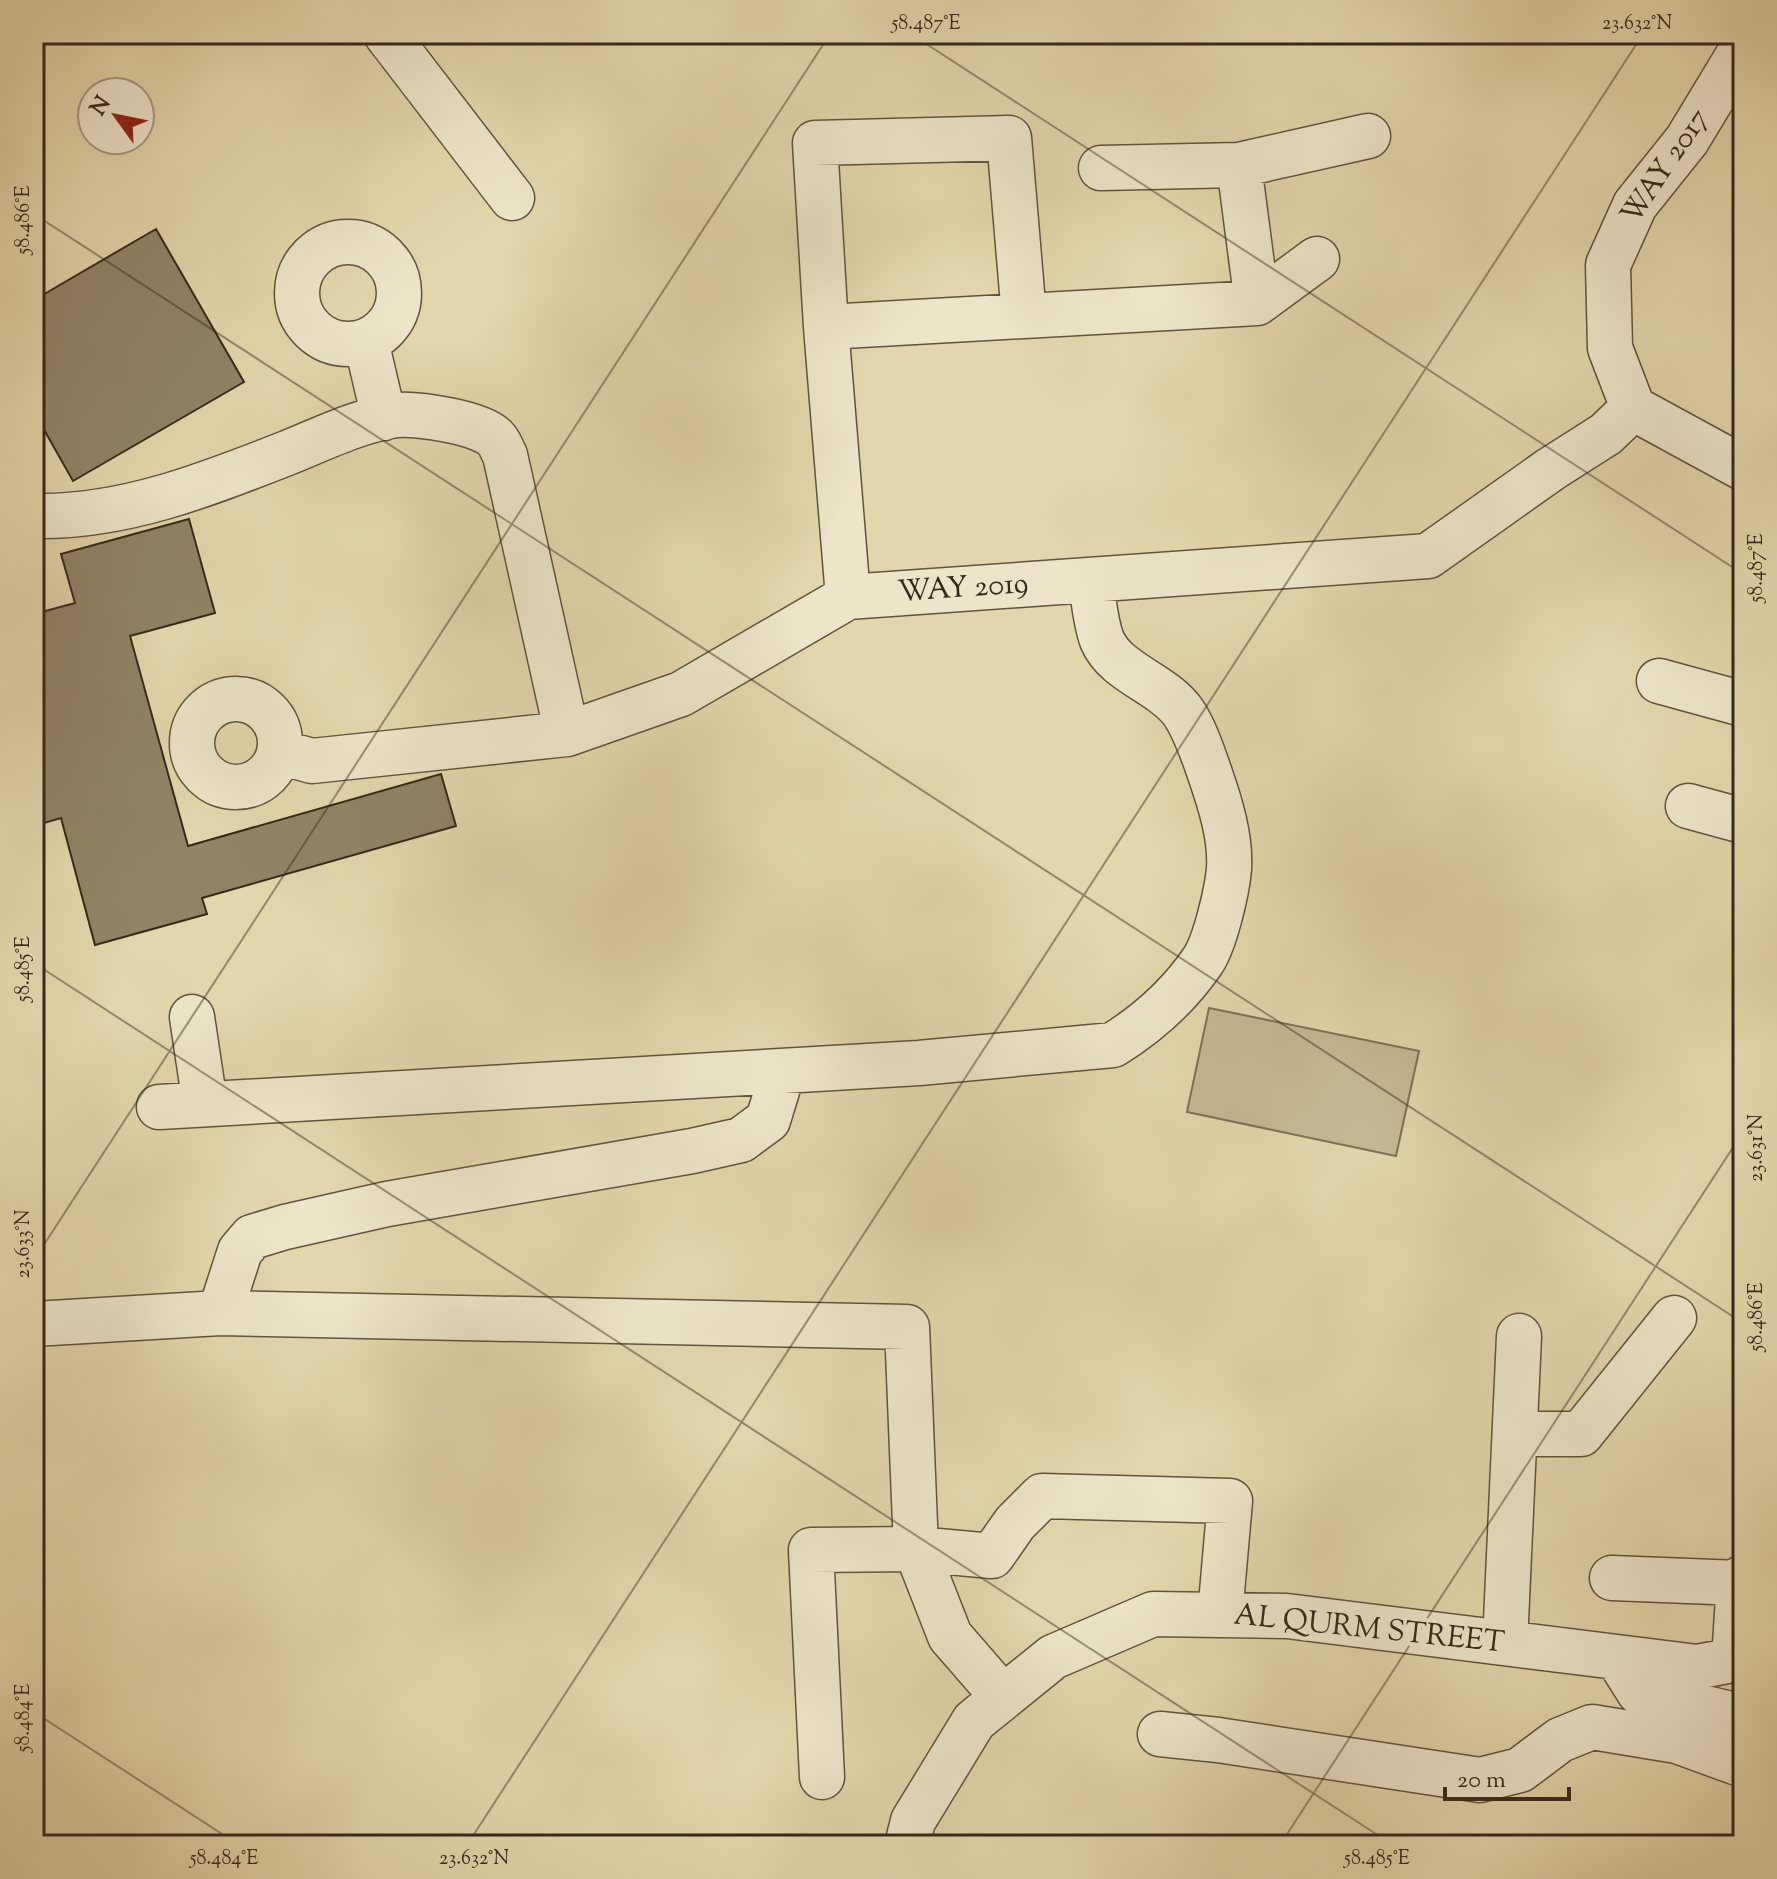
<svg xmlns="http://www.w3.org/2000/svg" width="1777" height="1879" viewBox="0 0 1777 1879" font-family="'Sorts Mill Goudy',serif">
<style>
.green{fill:#c6b993;stroke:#7e7156;stroke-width:2}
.building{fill:#908366;stroke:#36291a;stroke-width:2}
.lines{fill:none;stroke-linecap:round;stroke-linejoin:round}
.minor-casing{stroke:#61543e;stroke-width:47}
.minor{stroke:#ede4c9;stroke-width:44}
.ticks{fill:none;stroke:#36291a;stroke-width:2;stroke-opacity:0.45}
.labels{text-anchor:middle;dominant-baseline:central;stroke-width:8;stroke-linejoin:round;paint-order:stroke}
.street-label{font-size:30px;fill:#36291a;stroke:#ede4c9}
.neatline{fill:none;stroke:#36291a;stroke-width:3}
.ticks-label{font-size:20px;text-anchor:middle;fill:#36291a}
</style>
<rect width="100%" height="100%" fill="#e3d6ac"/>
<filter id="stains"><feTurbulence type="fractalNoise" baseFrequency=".0025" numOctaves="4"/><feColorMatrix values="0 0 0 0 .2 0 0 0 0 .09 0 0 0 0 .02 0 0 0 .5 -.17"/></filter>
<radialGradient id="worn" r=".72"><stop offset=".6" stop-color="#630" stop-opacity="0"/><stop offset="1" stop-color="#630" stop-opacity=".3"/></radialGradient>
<path class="green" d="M1209,1008l210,43 -23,105 -209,-44z"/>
<path class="building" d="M156,229l88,153 -171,99 -39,-69v-112z
M189,519l26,94 -85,23 58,210 253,-72 15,52 -254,72 5,16 -112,31 -34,-127 -27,8v-80l6,-2 -6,-22v-108l41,-11 -14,-49z"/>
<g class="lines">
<defs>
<path id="minor" d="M386,34l126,164
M1743,42l-4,12 -52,86 -52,65 -27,60 2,83 23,60 110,60
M1239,165l18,138
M1101,168l138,-3 129,-29
M297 293a51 51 0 1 1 102 0a51 51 0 1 1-102 0Z
M826,327l431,-24 60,-44
M366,341l18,77
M34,516c88,2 172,-31 253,-63 35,-14 73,-33 110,-38 20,-2 87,8 99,24 4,4 6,11 9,16l62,279
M848,597l-22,-270 -11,-184 194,-5 15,178
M1659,681l84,23
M192 743a44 44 0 1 1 88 0a44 44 0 1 1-88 0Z
M280,752l32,9 255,-27 114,-40 167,-97 580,-41 123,-87 55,-35 27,-26
M1688,806l55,15
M192,1017l13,87
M159,1107l760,-44 194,-18c34,-21 66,-50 89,-83 13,-18 25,-71 27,-93 2,-32 -9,-66 -19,-95 -7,-20 -15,-45 -27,-62 -21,-29 -67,-39 -81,-72 -7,-18 -8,-42 -12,-60
M220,1313l20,-62 12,-14 33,-10 102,-23 305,-53 49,-11 27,-20 15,-49
M34,1324l186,-11 687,14 9,222 34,87 53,61
M1515,1434h66l93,-116
M1612,1578l127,5
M1505,1643l14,-307
M1617,1657l22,35 104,25
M1734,1659l5,-76 4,-6
M1160,1734l58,6 262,40 40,-10 40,-30 32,-13 85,14 66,24
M822,1777l-11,-227 105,-1 76,7 23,-33 27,-27 188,5 -10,114
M907,1845l6,-24 61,-100 79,-64 100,-43 134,2 410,51 46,-9"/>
</defs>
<use href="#minor" class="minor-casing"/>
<use href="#minor" class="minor"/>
</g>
<path class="ticks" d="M911,34l832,540M34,214l1709,1109M34,963l1359,882M34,1260l796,-1226M34,1712l205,133M467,1845l1176,-1811M1280,1845l463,-713"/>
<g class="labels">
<g class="street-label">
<text transform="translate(1666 167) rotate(-56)">WAY 2017</text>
<text transform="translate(963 589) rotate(-4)">WAY 2019</text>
<text transform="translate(1369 1630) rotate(6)">AL QURM STREET</text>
</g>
</g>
<rect width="1777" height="1879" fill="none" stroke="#e3d6ac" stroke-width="88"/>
<g transform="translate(116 116) rotate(303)"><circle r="38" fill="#ede4c9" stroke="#a49983" stroke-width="2"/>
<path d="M0-6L14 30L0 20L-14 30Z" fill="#8f2418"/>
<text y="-12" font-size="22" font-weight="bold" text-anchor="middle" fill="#36291a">N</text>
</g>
<path d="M1445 1787v12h124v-12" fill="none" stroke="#36291a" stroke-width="4"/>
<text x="1457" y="1787" font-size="24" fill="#36291a" stroke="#ede4c9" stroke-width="6" paint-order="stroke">20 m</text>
<rect x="44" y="44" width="1689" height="1791" class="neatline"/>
<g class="ticks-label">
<text x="926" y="29">58.487°E</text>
<text x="1637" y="29">23.632°N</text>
<text transform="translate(22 220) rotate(-90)" y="7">58.486°E</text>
<text transform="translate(1755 568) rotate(-90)" y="7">58.487°E</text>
<text transform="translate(22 969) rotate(-90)" y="7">58.485°E</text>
<text transform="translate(1755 1148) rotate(-90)" y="7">23.631°N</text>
<text transform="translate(22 1244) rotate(-90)" y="7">23.633°N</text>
<text transform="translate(1755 1317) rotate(-90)" y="7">58.486°E</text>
<text transform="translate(22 1718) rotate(-90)" y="7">58.484°E</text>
<text x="224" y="1864">58.484°E</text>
<text x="474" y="1864">23.632°N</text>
<text x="1377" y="1864">58.485°E</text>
</g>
<rect width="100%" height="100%" filter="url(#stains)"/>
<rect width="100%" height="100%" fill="url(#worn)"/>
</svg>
